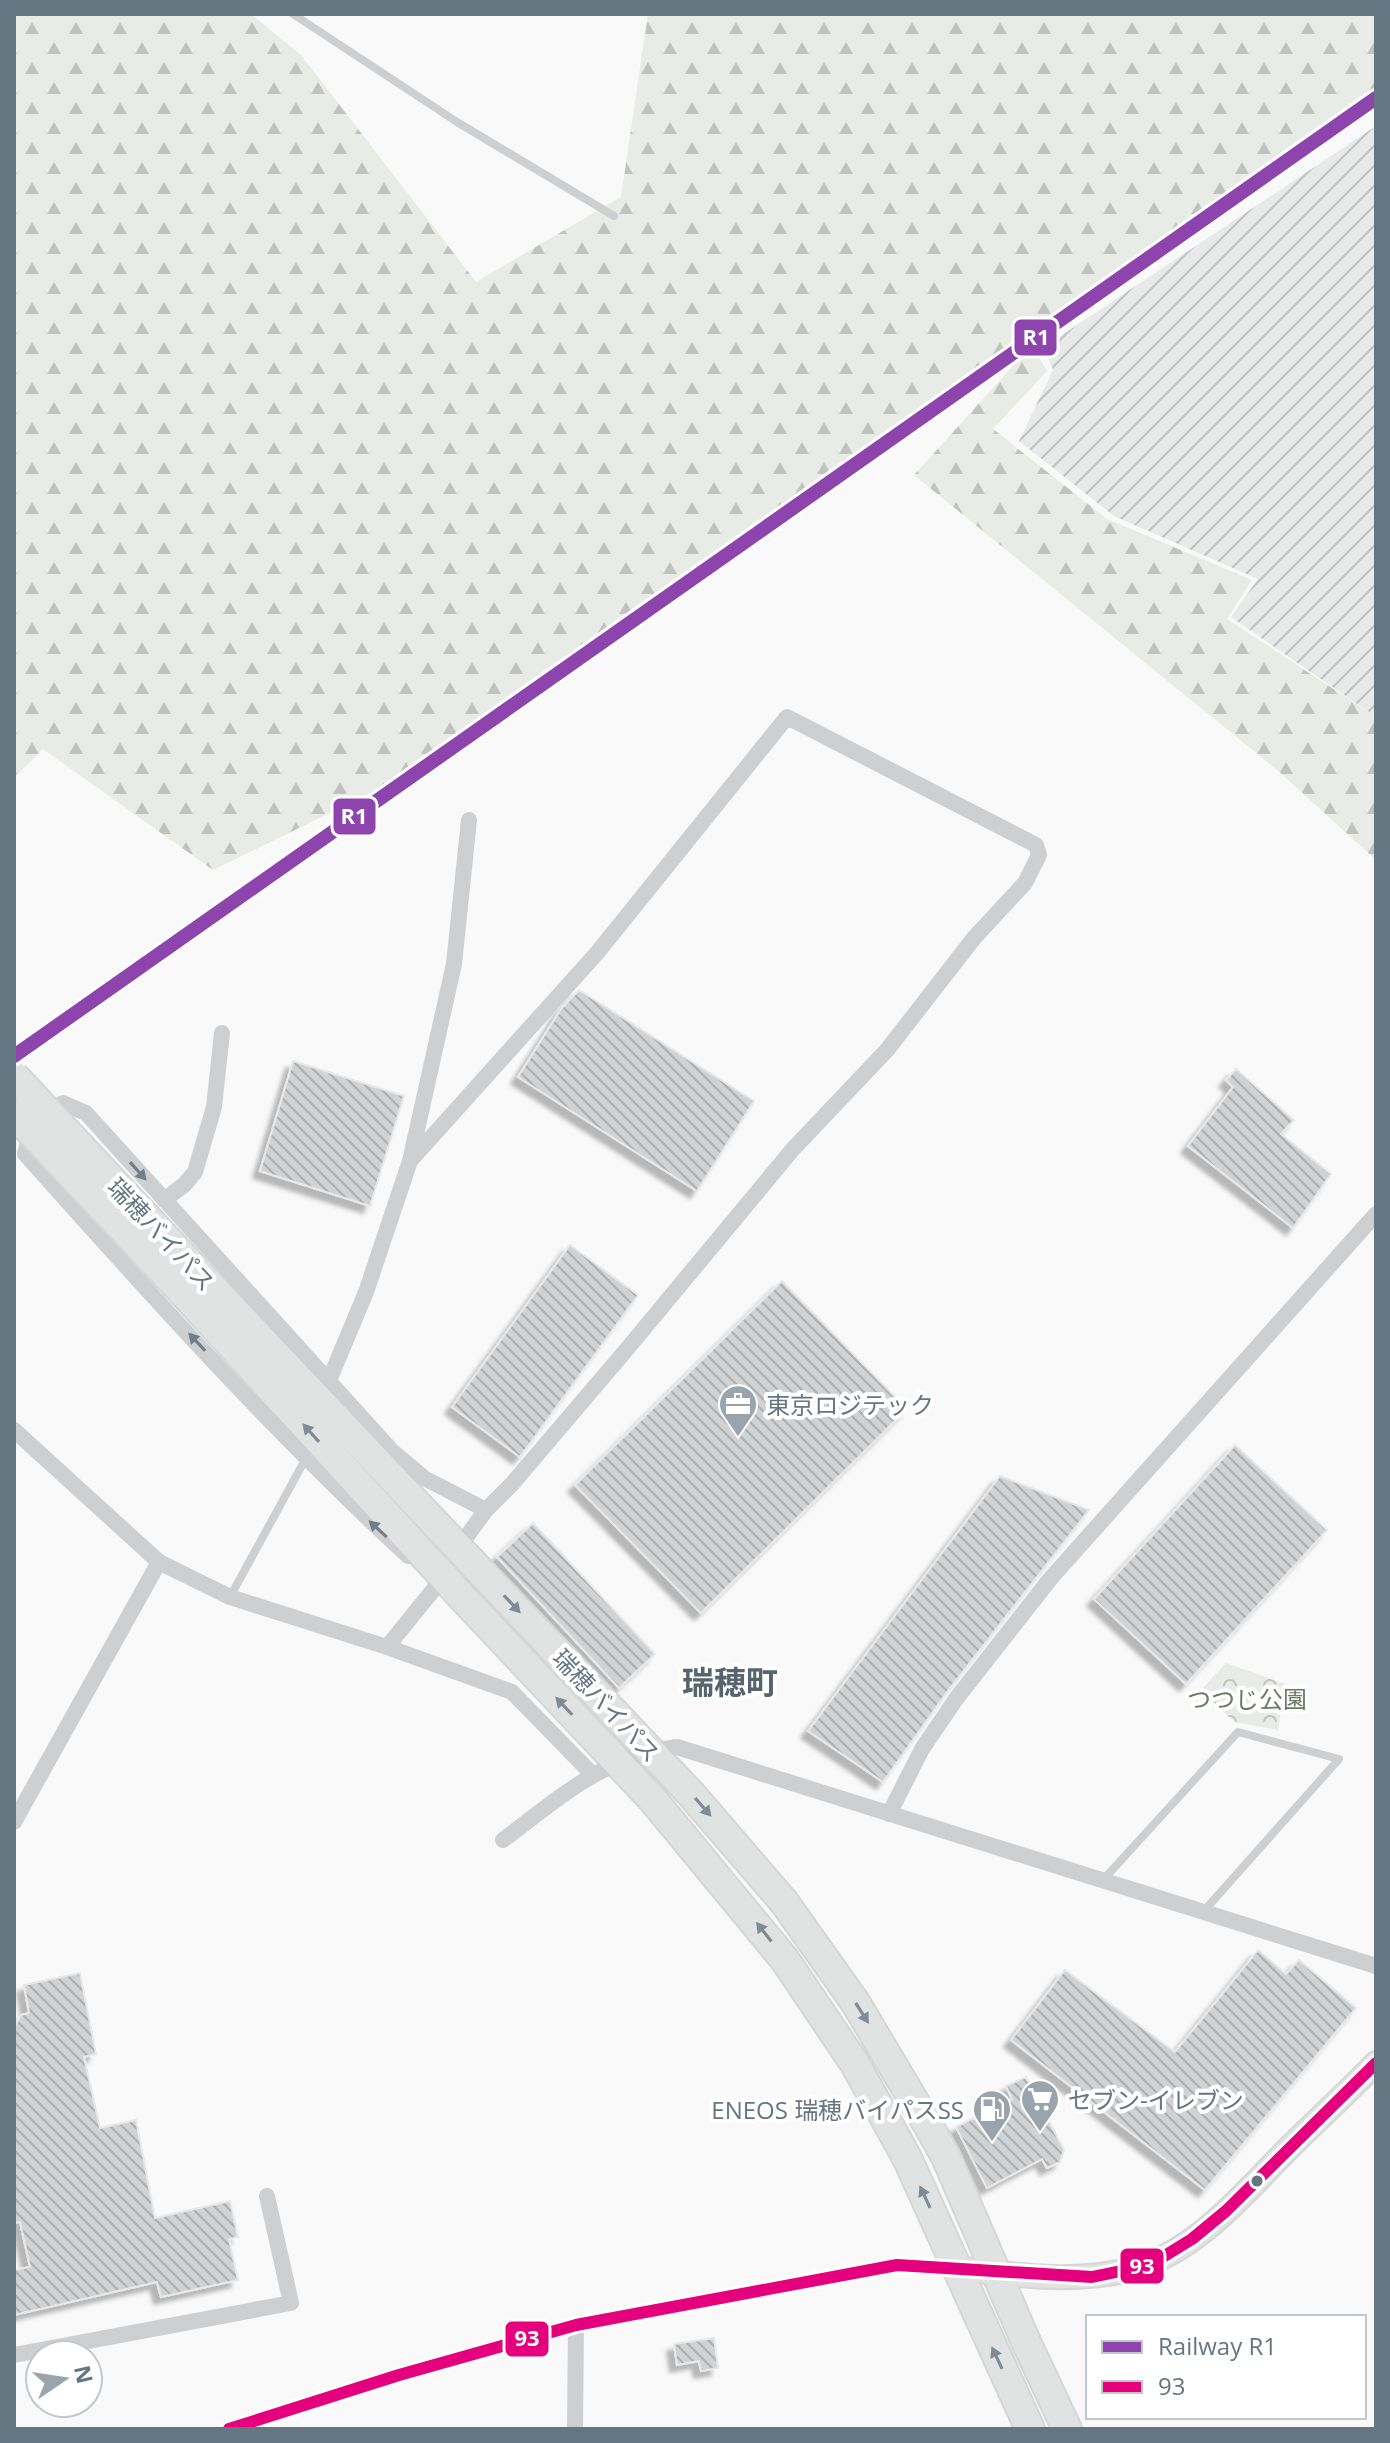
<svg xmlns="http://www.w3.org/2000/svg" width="1390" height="2443" viewBox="0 0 1390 2443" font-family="'Open Sans','Noto Sans JP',sans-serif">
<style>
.industrial{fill:url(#industrial-furrows)}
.forest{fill:url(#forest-firs)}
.park{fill:url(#park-crowns)}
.building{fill:url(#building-back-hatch);stroke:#e8e8e8;stroke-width:2;filter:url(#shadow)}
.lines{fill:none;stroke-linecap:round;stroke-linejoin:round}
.secondary-casing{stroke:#d5d6d7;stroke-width:26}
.highway-casing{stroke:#d5d6d6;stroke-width:32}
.lane{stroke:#cecfd0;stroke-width:8}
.street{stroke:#cecfd0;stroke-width:16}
.secondary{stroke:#e1e2e2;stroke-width:22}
.highway{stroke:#e1e2e2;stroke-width:28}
.highway-bridge-casing{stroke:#d5d6d6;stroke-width:32;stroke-linecap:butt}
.highway-bridge{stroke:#e1e2e2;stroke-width:28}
.bus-1-casing{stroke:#fff;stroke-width:18}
.bus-1{stroke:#e5007d;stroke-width:12}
.rail-1-casing{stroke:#fff;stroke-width:20}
.rail-1{stroke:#8e44ad;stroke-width:14}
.oneway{fill:#707f8b}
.oneway2{fill:#7e8c96}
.bus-dot{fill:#657683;stroke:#fff;stroke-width:3}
.labels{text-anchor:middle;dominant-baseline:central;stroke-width:8;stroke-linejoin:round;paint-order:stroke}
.street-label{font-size:24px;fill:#657683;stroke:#fff}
.poi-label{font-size:24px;fill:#657683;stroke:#fff;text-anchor:start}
.park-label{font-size:24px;fill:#687a64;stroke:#fff}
.district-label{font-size:32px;font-weight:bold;fill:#57646e;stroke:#fff}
.line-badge{stroke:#fff;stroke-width:3}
.badge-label{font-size:22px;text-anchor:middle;font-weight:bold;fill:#fff}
</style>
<defs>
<pattern id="industrial-furrows" width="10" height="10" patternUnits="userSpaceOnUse" patternTransform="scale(2)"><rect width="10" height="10" fill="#e8e9e9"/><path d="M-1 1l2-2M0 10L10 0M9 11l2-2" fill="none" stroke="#c0c1c2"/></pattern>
<pattern id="forest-firs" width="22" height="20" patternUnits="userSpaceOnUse" patternTransform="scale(2)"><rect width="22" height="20" fill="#e8ebe6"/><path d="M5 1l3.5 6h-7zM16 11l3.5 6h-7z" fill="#c0c3c0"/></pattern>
<pattern id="park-crowns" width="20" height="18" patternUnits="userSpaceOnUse" patternTransform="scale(2)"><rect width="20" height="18" fill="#e8ebe6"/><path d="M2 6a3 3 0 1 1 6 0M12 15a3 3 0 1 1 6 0" fill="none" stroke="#c0c3c0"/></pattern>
<pattern id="building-back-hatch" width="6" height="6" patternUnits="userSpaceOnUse" patternTransform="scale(2)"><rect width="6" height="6" fill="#d0d2d3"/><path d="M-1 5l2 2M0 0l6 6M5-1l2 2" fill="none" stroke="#acafb1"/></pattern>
<filter id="shadow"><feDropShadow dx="-7" dy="7" stdDeviation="2" flood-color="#0004"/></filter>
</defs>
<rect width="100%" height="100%" fill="#f9f9f9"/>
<path class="industrial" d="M1376,126v591l-145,-100 27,-38 -144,-63 -95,-75 34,-71 -9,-23z"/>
<path class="forest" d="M14,14h237l50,41 175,227 145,-85 27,-183h728v80l-376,258 -617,435 -170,83 -170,-121 -29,29z
M1032,345l15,26 -54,58 114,90 145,61 -25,39 149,98v143l-100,-91 -362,-294z"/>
<path class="park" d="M1226,1663l59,21 -7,46 -43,-8 -35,-31z"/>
<path class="building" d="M579,990l175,111 -57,90 -179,-114 43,-68z
M293,1061l111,35 -34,110 -110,-35z
M1236,1069l58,51 -13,14 50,40 -38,54 -105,-82 45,-59 -7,-7z
M570,1245l68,50 -118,162 -68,-50z
M782,1281l125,128 -206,204 -126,-128z
M1235,1445l92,85 -141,154 -92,-85z
M1000,1476l89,34 -142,182 -64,90 -75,-51z
M533,1523l122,131 -36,34 -122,-131z
M1258,1950l28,24 13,-14 57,48 -151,182 -194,-150 54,-70 110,82z
M80,1973l16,81 -12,3 16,71 36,-8 19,98 75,-17 8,36 -9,2 9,41 -77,17 -4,-15 -143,33v-45l16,-3 -10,-45 -6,1v-195l7,-13 8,-2 -5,-28z
M1026,2077l38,73 -4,12 -13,6 -5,-9 -55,29 -31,-61 56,-28 -6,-13z
M714,2338l4,30 -17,3 -2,-10 -22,4 -3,-21z"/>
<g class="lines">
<defs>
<path id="secondary" d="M957,2268c58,7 123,17 181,-1 61,-18 107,-75 151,-119 29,-29 59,-56 87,-85"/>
<path id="highway" d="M208,1283l483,511 93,108 71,100 72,121 19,34 81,187 40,85
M189,1299l271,296 193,205 132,160 70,104 52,94 123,271"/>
</defs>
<use href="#secondary" class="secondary-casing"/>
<use href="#highway" class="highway-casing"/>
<path class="lane" d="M293,14l164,108 157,94
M230,1597l76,-139
M1103,1880l135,-148 101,27 -136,153"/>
<path class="street" d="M410,1161l187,-208 190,-236 249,128 3,10 -14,28 -51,55 -87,112 -94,99 -166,200 -115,135 -26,26 -27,37
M164,1200l20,-15 11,-13 19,-65 8,-74
M328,1383l38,-91 44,-131 44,-197 15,-144
M14,1430l145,132 71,35 157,50 125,45 80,82
M408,1556c-136,-126 -260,-264 -383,-402l8,-29 30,-22 23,10 307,339 31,26 62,32
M387,1647l51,-63
M889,1814l33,-65 34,-50 95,-121 325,-364
M14,1822l145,-260
M503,1840c58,-43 99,-83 174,-93l699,219
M14,2355l277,-52 -24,-107
M229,2429l170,-54 177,-50 321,-60 60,3
M575,2429l1,-104"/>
<use href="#secondary" class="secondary"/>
<use href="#highway" class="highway"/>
<defs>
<path id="highway-bridge" d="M14,1076l194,207
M14,1114l175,185"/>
</defs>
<use href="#highway-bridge" class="highway-bridge-casing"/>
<use href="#highway-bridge" class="highway-bridge"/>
<defs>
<path id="bus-1" d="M229,2429l170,-54 177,-50 321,-60 195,12 48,-10 18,-7 34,-21 34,-28 150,-148"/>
</defs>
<use href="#bus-1" class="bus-1-casing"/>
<use href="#bus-1" class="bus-1"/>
<defs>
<path id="rail-1" d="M14,1056l1362,-958"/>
</defs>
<use href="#rail-1" class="rail-1-casing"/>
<use href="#rail-1" class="rail-1"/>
</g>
<defs><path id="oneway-solid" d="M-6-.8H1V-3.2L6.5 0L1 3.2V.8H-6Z" transform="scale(2)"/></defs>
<g class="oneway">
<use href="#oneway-solid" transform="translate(138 1171) rotate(48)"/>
<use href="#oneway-solid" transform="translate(197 1342) rotate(-133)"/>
<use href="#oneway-solid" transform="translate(378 1529) rotate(-137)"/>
</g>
<g class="oneway2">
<use href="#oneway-solid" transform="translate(311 1433) rotate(-132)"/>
<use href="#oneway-solid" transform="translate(512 1604) rotate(47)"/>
<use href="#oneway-solid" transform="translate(564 1706) rotate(-133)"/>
<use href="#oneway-solid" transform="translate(703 1807) rotate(49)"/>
<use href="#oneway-solid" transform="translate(764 1932) rotate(-128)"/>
<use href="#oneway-solid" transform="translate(862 2013) rotate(58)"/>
<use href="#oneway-solid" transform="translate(925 2197) rotate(-115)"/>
<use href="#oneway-solid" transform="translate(997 2358) rotate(-115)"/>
</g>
<defs>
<symbol id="office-pin" viewBox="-11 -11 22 30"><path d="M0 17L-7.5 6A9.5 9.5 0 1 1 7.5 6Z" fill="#99a4ac" stroke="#fff"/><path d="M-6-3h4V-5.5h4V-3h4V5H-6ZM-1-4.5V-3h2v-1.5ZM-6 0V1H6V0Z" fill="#fff"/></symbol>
<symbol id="supermarket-pin" viewBox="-11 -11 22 30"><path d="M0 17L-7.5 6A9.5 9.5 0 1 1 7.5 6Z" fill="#99a4ac" stroke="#fff"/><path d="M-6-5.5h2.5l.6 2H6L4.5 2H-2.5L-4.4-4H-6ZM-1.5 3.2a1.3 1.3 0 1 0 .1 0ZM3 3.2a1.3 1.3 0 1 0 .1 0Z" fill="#fff"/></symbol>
<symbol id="fuel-pin" viewBox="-11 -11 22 30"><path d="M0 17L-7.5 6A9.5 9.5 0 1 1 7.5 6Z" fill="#99a4ac" stroke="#fff"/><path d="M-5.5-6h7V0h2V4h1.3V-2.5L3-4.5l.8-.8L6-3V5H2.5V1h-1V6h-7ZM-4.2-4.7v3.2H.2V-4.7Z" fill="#fff"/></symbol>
</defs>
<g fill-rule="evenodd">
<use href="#office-pin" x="716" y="1382" width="44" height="60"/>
<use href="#supermarket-pin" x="1018" y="2077" width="44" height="60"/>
<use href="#fuel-pin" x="970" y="2087" width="44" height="60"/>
</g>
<circle class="bus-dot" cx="1257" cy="2181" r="7"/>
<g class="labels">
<g class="street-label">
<text transform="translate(162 1234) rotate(47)">瑞穂バイパス</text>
<text transform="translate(607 1705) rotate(47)">瑞穂バイパス</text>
</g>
<g class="poi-label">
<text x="766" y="1404">東京ロジテック</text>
<text x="1068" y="2099">セブン-イレブン</text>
<text x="964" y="2109" text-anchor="end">ENEOS 瑞穂バイパスSS</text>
</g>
<g class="park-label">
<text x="1247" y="1698">つつじ公園</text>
</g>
<g class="district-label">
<text x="730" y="1681">瑞穂町</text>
</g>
</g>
<g class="line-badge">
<rect x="1013" y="318" width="45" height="39" rx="8" fill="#8e44ad"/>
<rect x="332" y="797" width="45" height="39" rx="8" fill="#8e44ad"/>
<rect x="1119" y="2247" width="46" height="38" rx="8" fill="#e5007d"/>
<rect x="504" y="2320" width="46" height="38" rx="8" fill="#e5007d"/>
</g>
<g class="badge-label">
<text x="1036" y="345">R1</text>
<text x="354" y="824">R1</text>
<text x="1142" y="2274">93</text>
<text x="527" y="2346">93</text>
</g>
<rect width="1390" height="2443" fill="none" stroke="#657683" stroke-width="32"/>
<rect x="1086" y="2315" width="280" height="104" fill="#ffffff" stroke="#c1c8cd" stroke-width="2"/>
<rect x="1102" y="2341" width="40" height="12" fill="#8e44ad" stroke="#c1c8cd" stroke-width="2"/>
<text x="1158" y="2355" font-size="24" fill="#657683">Railway R1</text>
<rect x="1102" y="2381" width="40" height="12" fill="#e5007d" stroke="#c1c8cd" stroke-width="2"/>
<text x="1158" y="2395" font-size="24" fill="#657683">93</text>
<g transform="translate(64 2379) rotate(77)"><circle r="38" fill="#ffffff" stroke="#c1c8cd" stroke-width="2"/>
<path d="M0-6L14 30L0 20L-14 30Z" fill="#99a4ac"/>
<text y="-12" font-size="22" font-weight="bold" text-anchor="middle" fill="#657683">N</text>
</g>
</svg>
